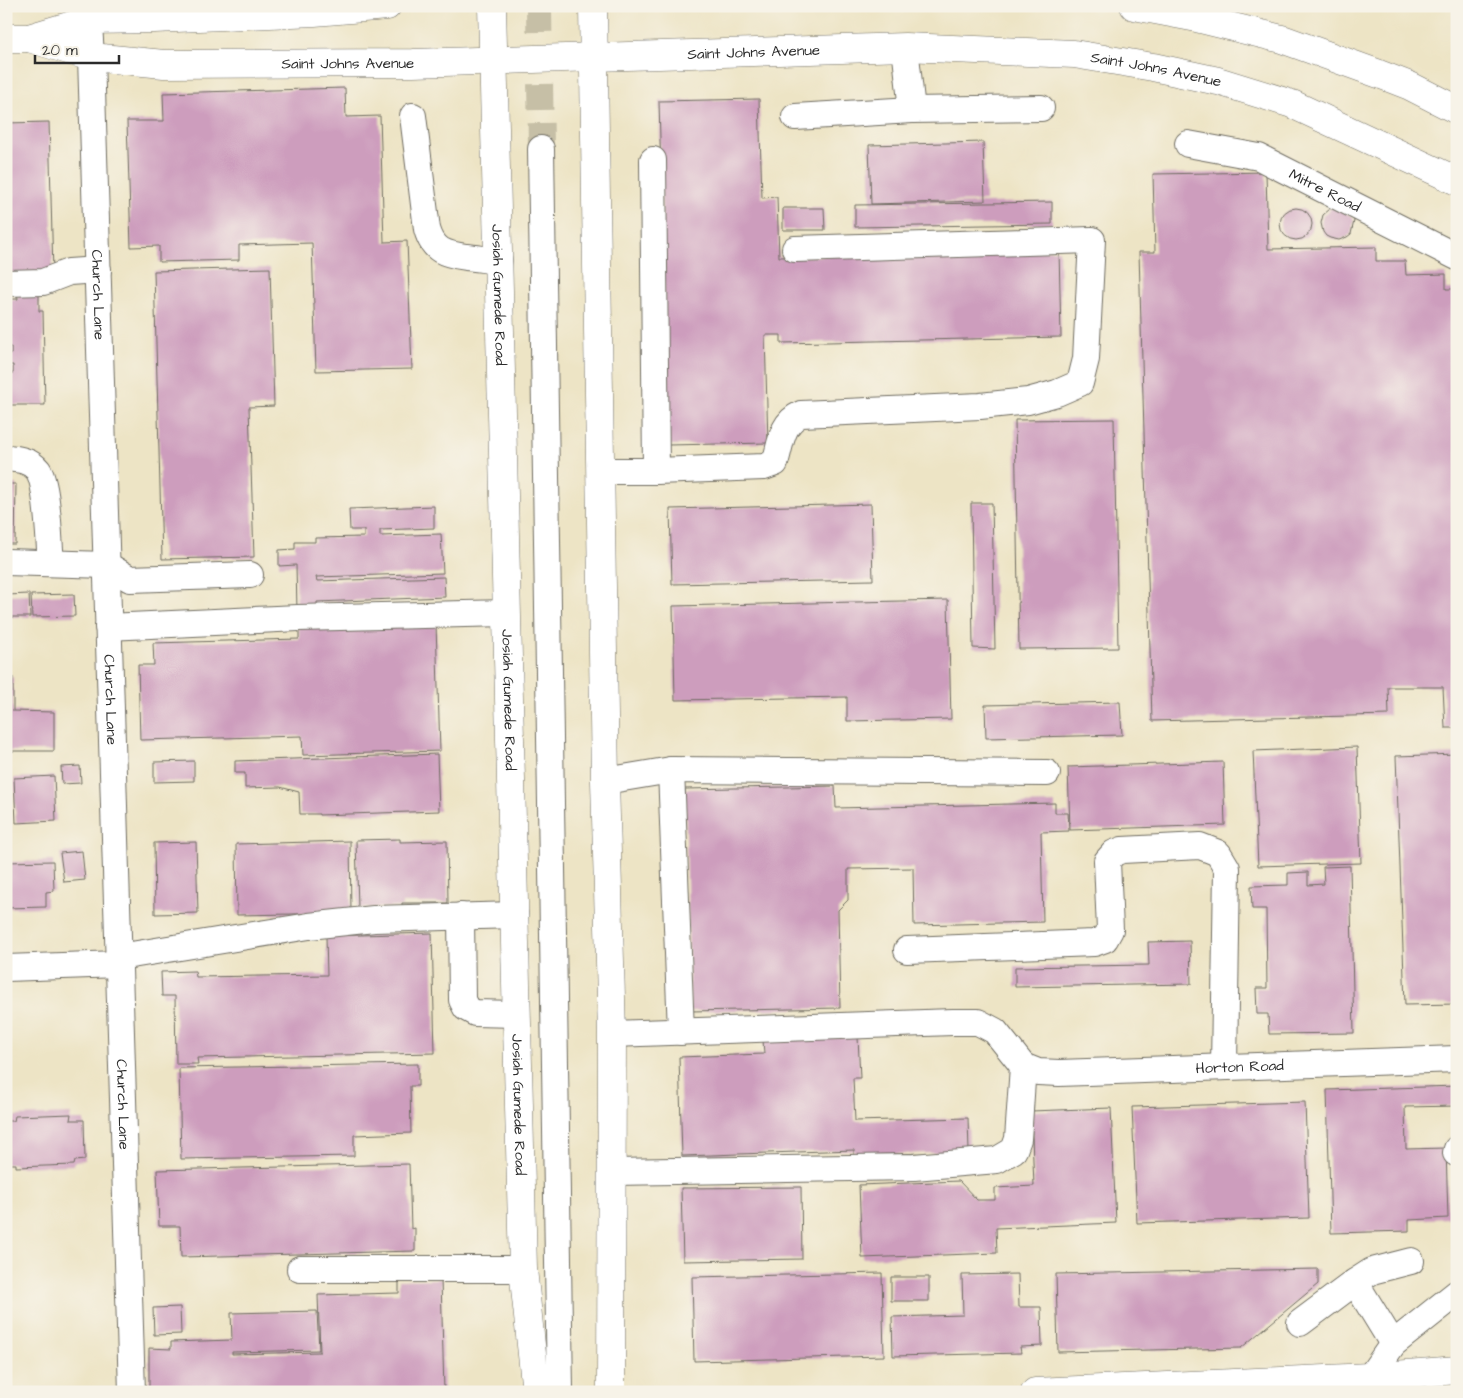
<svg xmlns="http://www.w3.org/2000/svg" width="1463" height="1398" viewBox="0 0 1463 1398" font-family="'Architects Daughter',sans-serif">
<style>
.building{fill:#cd9dbd}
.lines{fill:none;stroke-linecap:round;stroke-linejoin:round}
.minor-tunnel{stroke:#c6bfa6;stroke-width:26;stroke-dasharray:26 13;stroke-linecap:butt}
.minor-casing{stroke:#6f6c61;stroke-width:28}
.major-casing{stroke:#6f6c61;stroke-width:29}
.highway-casing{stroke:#6f6c61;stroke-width:29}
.minor{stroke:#fff;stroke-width:26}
.major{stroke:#fff;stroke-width:28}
.highway{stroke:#fff;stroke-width:28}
.labels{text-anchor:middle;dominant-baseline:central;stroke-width:4.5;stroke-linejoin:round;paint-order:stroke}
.street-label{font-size:15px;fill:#2b2b2b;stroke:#f7f3e8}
</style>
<rect width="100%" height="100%" fill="#f7f3e8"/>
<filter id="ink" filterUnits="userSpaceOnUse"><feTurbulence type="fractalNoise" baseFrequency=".02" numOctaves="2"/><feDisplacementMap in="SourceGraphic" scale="10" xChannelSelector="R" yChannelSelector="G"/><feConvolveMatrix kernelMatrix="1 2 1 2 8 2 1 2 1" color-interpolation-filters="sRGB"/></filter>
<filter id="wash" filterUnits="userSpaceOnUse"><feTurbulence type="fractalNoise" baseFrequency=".0096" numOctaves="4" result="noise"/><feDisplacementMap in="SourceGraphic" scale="20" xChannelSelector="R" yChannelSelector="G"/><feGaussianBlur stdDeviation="1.12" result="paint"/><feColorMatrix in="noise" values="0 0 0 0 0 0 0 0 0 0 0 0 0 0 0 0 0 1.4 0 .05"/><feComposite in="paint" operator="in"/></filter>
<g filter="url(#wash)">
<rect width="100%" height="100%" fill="#ede4c5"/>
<g id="blocks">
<path class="building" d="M345,88l1,29 34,-1 4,126 23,-1 5,128 -96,2 -4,-128 -73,2v15l-80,2v-16l-28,1 -4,-126h37l-1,-28z
M759,99l3,99 15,-1 2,60 280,-7 2,87 -280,6v-8h-16l3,108 -100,2 -9,-344z
M49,122l4,151 -47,1v-151z
M983,142l2,59 -114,3 -2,-59z
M1266,172l2,77 108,-2v14h29l1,14 40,-1v15h11v439h-12l-2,-41h-55l1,28 -237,6 -13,-469h16l-2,-78z
M1052,202v22l-197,3v-22z
M1334,207l19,10 1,4 -3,13 -4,3 -8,3 -9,-2 -4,-2 -3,-4 -2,-9 2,-8 7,-6z
M1280 224a16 16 0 1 1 32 0a16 16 0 1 1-32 0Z
M783,208h41l1,22h-42z
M270,268l4,138 -25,1 5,150 -92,2 -8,-288z
M17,291h22v20h4l2,94h-39v-32h7v-8h-7v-11h5v-7h-5v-48h12z
M1114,419l4,229 -99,1 -4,-229z
M6,484h10l-1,60h-9z
M971,503h21l3,146 -22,-1z
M871,504l2,76 -201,4 -2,-75z
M434,506v22l-54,2v6l61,-2 2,39 -127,4 1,4 127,-4 1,20 -128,5v8l-20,1 -1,-46 -17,1v-16l16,-1v-7h20v-4l49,-1v-7h-14l-1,-21z
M29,594l1,23h-22l-1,-22z
M74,594l1,22 -43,1 -1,-22z
M948,600l3,119 -104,2v-24l-172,3 -2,-94z
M436,624l4,127 -137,4 -1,-19 -162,4 -2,-75h16l-1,-22 146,-4v-12z
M6,677h7v34l41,1v39h-48z
M1120,702l2,33 -136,3 -1,-33z
M1357,747l4,116 -103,3 -5,-115z
M437,754l2,57 -120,4v-1h-19l-1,-22 -19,-5 -35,1v-15h-10v-12z
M1457,754v250l-52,1 -9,-249z
M194,761v20l-40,1v-20z
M1223,762l2,63 -155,5 -2,-63z
M80,766l1,17 -19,1 -1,-17z
M54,776l2,45 -40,2 -2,-45z
M835,786l1,22 219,-5v10h13l1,18 -28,1 2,90 -129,3 -1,-57 -65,1v31l-10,10 2,98 -150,3 -5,-222z
M400,839v3l47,-1 1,62h-46v4l-44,1 -2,-68z
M350,841l1,72 -114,2 -1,-71z
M196,842l2,71 -43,1 -1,-71z
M82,851l3,29 -21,2 -4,-29z
M53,861l1,30 -8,1v15l-40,1v-46z
M1350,866l4,167 -85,1 -1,-20h-11l-1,-26h11l-1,-79h-14l-1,-23 37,-1v-12l20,-1v13l16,-1 -1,-17z
M432,933l3,120 -238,5 1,6h-22l-1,-68h-13l-1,-24 34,-1 1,6 131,-2 -1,-39z
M1190,941l1,43 -176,3v-20l134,-2 -1,-23z
M858,1037l2,41h-7l2,43 113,-3 1,34 -115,3v-5l-172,6 -3,-99 85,-3 -1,-14z
M418,1064v22h-8l1,47 -57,2v21l-173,3 -2,-91z
M1457,1086v20l-52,1 1,42 40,-1 2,70 -39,2v11l-78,2 -4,-143z
M1305,1102l4,116 -172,5 -5,-116z
M1111,1108l5,115 -120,5 1,25 -135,5 -3,-73 100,-4 18,19h18v-12l39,-2 -3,-75z
M71,1114l-1,6h14l1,40 -10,1 -1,4 -58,2v-3h-10v-43h8l1,-5z
M409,1164l2,65 4,-1v23l-234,6 -1,-31h-21l-2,-56z
M801,1187l1,72 -119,2 -2,-73z
M1318,1269v15l-77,64 -183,4 -2,-78z
M882,1273l2,83 -190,5 -2,-84z
M1018,1274l1,33h22l1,39 -22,1 1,6 -128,3 -1,-39 71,-2 -1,-40z
M891,1277h38v24h-38z
M441,1279l3,113h-295v-44l22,1v-7l61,-2 -1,-27 86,-2 2,39 -87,2v2l88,-2 -2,-57 81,-2v-13z
M180,1307l1,27 -27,1 -1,-27z"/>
</g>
</g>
<g filter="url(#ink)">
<use href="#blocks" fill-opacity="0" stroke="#6f6c61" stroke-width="1"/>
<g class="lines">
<path class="minor-tunnel" d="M539,6l2,143"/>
<defs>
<g id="minor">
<path id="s1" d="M88,6l3,51 41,1335"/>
<path d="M905,47l7,63"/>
<path d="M413,116l14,113c6,22 18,25 39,28 11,1 22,3 33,4"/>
<path d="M795,117l117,-7 129,-2"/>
<path id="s2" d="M1188,144l71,13 198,100"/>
<path d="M541,149l19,1243"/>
<path d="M653,160l3,311"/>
<path d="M6,283l37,-1 26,-10 29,-2"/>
<path d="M6,458c12,1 24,2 32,12 10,15 11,73 13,93"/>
<path d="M601,471h55l108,-4 11,-4c6,-19 6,-40 26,-49l179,-8 48,-5 29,-8 23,-10 6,-24 6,-119 -297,9"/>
<path d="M6,562l101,3 23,14 120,-4"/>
<path d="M108,627l190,-9 209,-5"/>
<path d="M671,770l10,262"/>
<path d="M605,781l66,-11 376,3"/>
<path d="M461,916l1,84 4,8 9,5 42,1"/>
<path d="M907,950l187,-7 11,-4 5,-9 -3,-69 7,-8 8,-3 78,-4 18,7 9,15 -3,199"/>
<path d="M119,957l190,-31 65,-7 141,-4"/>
<path d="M6,968l113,-4"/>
<path d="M612,1034l341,-12h25l17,9 28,35 -5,73 -4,11 -17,10 -83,7 -302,5"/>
<path id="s3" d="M1023,1066l15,6 21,1 398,-14"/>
<path d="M1456,1153l1,-4"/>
<path d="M300,1269h223"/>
<path d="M1355,1282l38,62"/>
<path d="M1300,1323l55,-41 17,-11 39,-10"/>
<path d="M1368,1392l2,-15 23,-33 64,-51"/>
</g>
<g id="major">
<path id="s4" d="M492,6l31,1263 13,123"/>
<path d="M593,6l12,775 7,253 -1,358"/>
<path d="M1035,1392l335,-15 87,-7"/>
</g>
<g id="highway">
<path d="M1134,6l58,11 90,22 97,35 31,12 47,24"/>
<path d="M6,38h23l60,-18 65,-1 160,-7 73,-6"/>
<path id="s5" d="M29,38l62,19 73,7 249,-1 492,-16 169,7 79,13 65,14 74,23 165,77"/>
</g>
</defs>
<use href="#minor" class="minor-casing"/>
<use href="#major" class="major-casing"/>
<use href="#highway" class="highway-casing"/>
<use href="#minor" class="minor"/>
<use href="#major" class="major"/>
<use href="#highway" class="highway"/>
</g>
</g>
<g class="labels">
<g class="street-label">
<text stroke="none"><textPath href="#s5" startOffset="728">Saint Johns Avenue</textPath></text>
<text stroke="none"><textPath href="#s5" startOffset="322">Saint Johns Avenue</textPath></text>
<text stroke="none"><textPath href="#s5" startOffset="1132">Saint Johns Avenue</textPath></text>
<text stroke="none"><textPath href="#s2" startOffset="146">Mitre Road</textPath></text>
<text stroke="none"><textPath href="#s1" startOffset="289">Church Lane</textPath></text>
<text stroke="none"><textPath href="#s4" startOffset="289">Josiah Gumede Road</textPath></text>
<text stroke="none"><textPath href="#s1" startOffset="694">Church Lane</textPath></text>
<text stroke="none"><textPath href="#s4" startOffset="694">Josiah Gumede Road</textPath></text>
<text stroke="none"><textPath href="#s3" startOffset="218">Horton Road</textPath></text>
<text stroke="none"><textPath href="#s1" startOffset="1099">Church Lane</textPath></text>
<text stroke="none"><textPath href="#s4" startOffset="1099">Josiah Gumede Road</textPath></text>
</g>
</g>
<rect width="1463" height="1398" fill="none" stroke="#f7f3e8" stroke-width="25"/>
<path d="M35 55v8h84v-8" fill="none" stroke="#2b2b2b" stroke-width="2.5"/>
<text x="42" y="55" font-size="15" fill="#2b2b2b" stroke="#f7f3e8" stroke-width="4" paint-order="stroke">20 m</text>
</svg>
